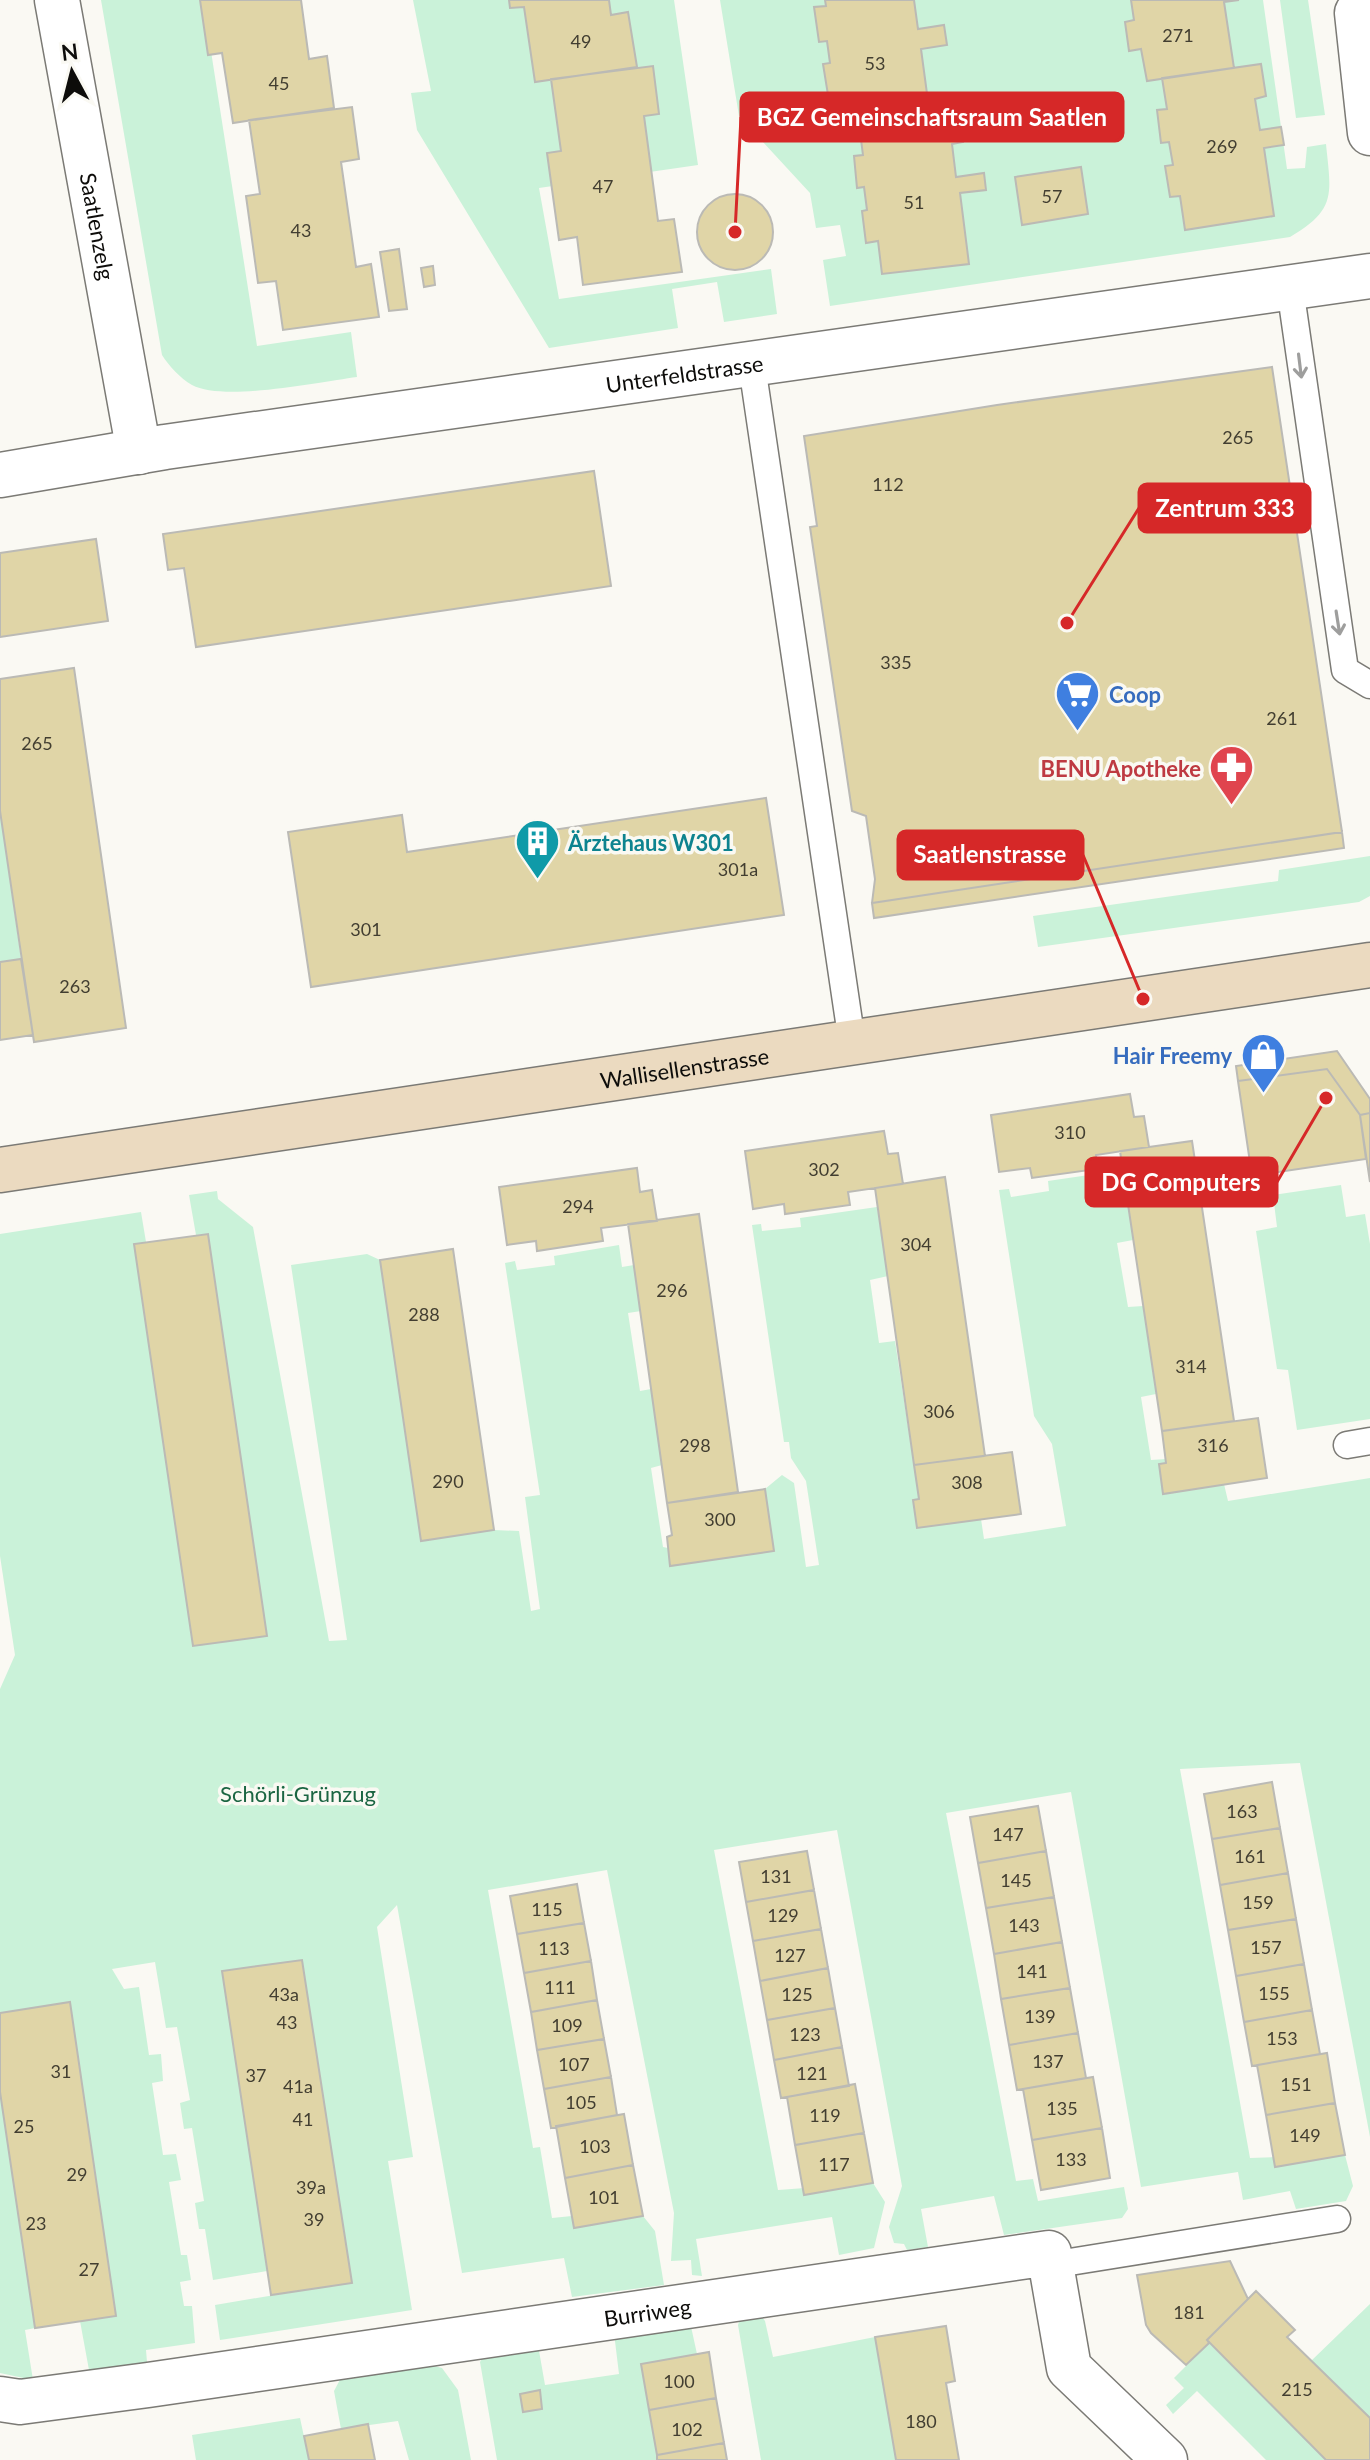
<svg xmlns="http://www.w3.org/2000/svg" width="1370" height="2460" viewBox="0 0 1370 2460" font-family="Lato,sans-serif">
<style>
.green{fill:#caf2d9}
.building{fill:#e0d5a7;stroke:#bbbab5;stroke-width:2}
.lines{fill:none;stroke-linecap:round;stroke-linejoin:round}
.lane-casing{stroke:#7b7a75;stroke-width:29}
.street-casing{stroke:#7b7a75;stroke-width:47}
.secondary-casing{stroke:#7b7a75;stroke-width:47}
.lane{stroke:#fff;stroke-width:26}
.street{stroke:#fff;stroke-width:44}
.secondary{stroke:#ebdac0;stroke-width:44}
.oneway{stroke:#9e9e9d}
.labels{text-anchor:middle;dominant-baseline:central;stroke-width:7;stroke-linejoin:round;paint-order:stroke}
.number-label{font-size:18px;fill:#423e31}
.street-label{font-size:22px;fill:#0d0c0a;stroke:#faf9f3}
.shop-label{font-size:22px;font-weight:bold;fill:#366cbe;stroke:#faf9f3;text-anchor:start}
.health-label{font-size:22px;font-weight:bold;fill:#be3a42;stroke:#faf9f3;text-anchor:end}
.culture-label{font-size:22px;font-weight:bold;fill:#0d838f;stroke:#faf9f3;text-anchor:start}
.park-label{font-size:22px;fill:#1b6542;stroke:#faf9f3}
.leader{fill:none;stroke:#d62828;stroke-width:3}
.callout-dot{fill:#d62828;stroke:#faf9f3;stroke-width:3}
.callout{fill:#d62828;stroke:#d62828;stroke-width:3}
.callout-label{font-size:24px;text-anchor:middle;font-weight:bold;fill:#fff}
</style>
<rect width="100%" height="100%" fill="#faf9f3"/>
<path class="green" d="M101,0h102l54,346 94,-14 6,45c-37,5 -134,25 -165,8 -12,-7 -23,-19 -30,-30z
M413,0h261l24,165 -159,23 20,111 212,-30 6,45 -53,8 -7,-40 -45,7 6,39 -129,20 -132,-218 -6,-37 20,-2z
M720,0h543l24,169 18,-1 2,-21 19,-3c5,50 11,65 -36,93l-460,69 -7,-46 23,-4 -6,-31 -24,3 -6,-35 -71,-77z
M1280,0h28l17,115 -29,3z
M0,811l21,148 -21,3z
M1370,856v40l-11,6 -321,45 -5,-31 245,-35 1,-11z
M1123,1170l10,70 -16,3 11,64 15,-1 13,88 -15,3 10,63 15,-1v4l-7,2 4,28 61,-9 4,17 142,-23v659l-70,-374 -120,6 70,389 95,-3 8,31 -7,15 -50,8 -6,-18 -47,9 -5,-28 -97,15 -70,-395 -125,21 70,368 17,-2 5,22 86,-14 4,22 -6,9 -118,17 -10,-39 -73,13 7,38 -21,3 -3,-6 -10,-1 -5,-16 13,-41 -65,-356 -123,20 64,340 95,-7 12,19 -11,46 -35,7 -7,-38 -136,22 6,37 -10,-1 -1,-15 -20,1 3,-48 -67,-343 -119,20 45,258 7,-1 12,71 20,-2 2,12 69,-12 12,15 9,54 -92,12 -8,-39 -102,15 -65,-368 -20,22 36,230 -25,4 24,149 -192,30 -5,-35 137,-23 -50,-322 -79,11 44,300 -54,9 -8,-51h-6l-4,-26 9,-2 -12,-73 -8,1 -4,-26 10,-3 -13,-73 -11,1 -11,-66 -43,7 12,20 15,-2 10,68 12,-1 2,27 -11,2 11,72 13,-1 5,26 -12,2 12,73h6l4,25 -11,2 4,24h8l3,37 -49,7 1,12 -58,8 -9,-49 36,-5 -46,-313 -70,10v-324l15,-34 -15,-99v-322l141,-22 5,30 -12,2 59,402 73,-10 -58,-402 -12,1 -7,-40 28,-4 1,8 35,28 76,414 18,-1 -56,-375 76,-11 13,6 41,280 73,-10 25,1 12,80 9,-2 -15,-112 15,-2 -35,-232 10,-2 2,9 38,-5 -1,-9 65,-11 3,22 12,-2 7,46 -13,2 12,78 11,-2 11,76 -11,3 12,79 5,1 2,17 104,-14 -9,-62 17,-14 12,8 12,84 13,-2 -13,-84 -15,-23 -2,-16h-5l-32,-217 9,-1 1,7 39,-4 -1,-9 77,-11 11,69 -18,4 9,63 16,-2 24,158 -6,1 4,28 64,-9 3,20 82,-13 -14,-82 -18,-28 -35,-226 10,-1 2,8 38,-6 -1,-10z
M1341,1185l5,32 19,-3 5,30v175l-73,11 -9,-60 -11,-1 -21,-138 21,-4 -4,-32z
M0,2092l35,236 -10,2 8,50 -33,-7z
M1370,2304v114l-59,-57z
M759,2313l6,8 8,36 102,-20 21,123h-135l-23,-135 3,-9z
M690,2322l7,32 -56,10 17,96h-161l-17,-98 6,-10 52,-7 7,40 74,-11 -5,-41z
M1209,2343l117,117h-60l-69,-69 -24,23 -7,-9 18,-17 -10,-10z
M423,2363l19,5 16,22 13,70h-62l-11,-39 -57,8 -7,-38 9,-17z
M300,2418l9,42h-113l-4,-25z"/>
<path class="building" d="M200,0h101l8,59 18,-3 7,52 -101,15 -11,-70 -14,2z
M509,0h100l2,15 17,-3 9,55 -102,15 -11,-75 -14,1z
M825,0h89l4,29 26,-4 3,20 -26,4 9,67 -88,11 -4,-33 -10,1 -5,-31 7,-1 -3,-22 -8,1 -5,-35 12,-1z
M1131,0h108l-15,2 10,66 -87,13 -6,-32 -12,2 -4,-29 9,-2z
M1261,64l5,32 -11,3 5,31 21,-3 3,18 -20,3 10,68 -89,14 -5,-34 -10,1 -5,-31 8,-1 -4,-23 -8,1 -4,-33 10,-1 -5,-31z
M653,66l6,48 -15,2 14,105 16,-2 8,53 -99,13 -6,-48 -18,3 -12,-87 14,-2 -10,-72z
M352,107l7,52 -18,3 15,105 15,-3 8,53 -96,13 -7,-49 -18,2 -12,-87 14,-2 -11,-74z
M959,112l4,30 -11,2 4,33 28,-4 2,17 -26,3 9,71 -87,10 -4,-33 -12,2 -4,-32 5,-1 -3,-23 -7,1 -3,-32 9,-1 -4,-31z
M1081,167l7,47 -66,11 -7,-48z
M697 232a38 38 0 1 1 76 0a38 38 0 1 1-76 0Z
M399,249l8,60 -18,2 -9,-59z
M433,266l2,19 -11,2 -3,-19z
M1272,367l70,465 -470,71 3,-24 -9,-63 -14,-5 -42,-284 7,-1 -13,-90 193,-31z
M594,471l17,115 -415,61 -12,-79 -16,2 -5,-36z
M96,539l12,82 -108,16v-84z
M74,668l52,360 -92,14 -34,-231v-132z
M766,798l18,117 -473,72 -23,-155 114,-17 5,37z
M1342,832l2,16 -470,70 -2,-15z
M21,959l12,76 -33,5v-78z
M1337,1051l33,48v14l-10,2 -33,-46 -89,12 -2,-15z
M1327,1069l33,46 6,44 -114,17 -14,-95z
M1130,1094l4,23 10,-1 5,31 -53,8 1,14 -65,9 -2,-10 -31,4 -8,-57z
M1370,1113v69l-10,-67z
M884,1131l4,23 10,-1 5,31 -55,8 2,13 -65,9 -1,-10 -31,5 -8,-58z
M1192,1141l42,280 -72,10 -42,-280z
M637,1168l3,24 12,-2 5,31 -56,7 2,13 -66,10 -1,-10 -29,4 -8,-58z
M945,1177l40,279 -71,9 -39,-277z
M699,1214l39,278 -71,11 -39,-279z
M208,1234l59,402 -74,10 -59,-402z
M453,1249l41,281 -73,11 -41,-281z
M1258,1418l9,60 -104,16 -4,-30 7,-1 -4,-32z
M1012,1452l9,62 -104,14 -4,-28 6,-1 -5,-34z
M765,1489l9,62 -104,15 -3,-29 5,-2 -5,-32z
M1272,1782l8,46 -68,11 -8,-45z
M1038,1806l8,45 -68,12 -8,-46z
M1280,1828l8,45 -68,12 -8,-46z
M807,1851l7,39 -68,12 -7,-40z
M1046,1851l8,46 -68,11 -8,-45z
M1288,1873l8,46 -68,11 -8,-45z
M577,1884l7,39 -67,11 -7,-38z
M814,1890l7,39 -68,12 -7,-39z
M1054,1897l8,45 -68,12 -8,-46z
M1296,1919l8,45 -68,12 -8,-46z
M584,1923l7,38 -67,12 -7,-39z
M821,1929l7,39 -68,13 -7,-40z
M1062,1942l8,46 -69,11 -7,-45z
M302,1960l50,323 -81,12 -49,-324z
M591,1961l6,39 -66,12 -7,-39z
M1304,1964l8,46 -68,12 -8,-46z
M828,1968l7,40 -68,12 -7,-39z
M1070,1988l8,45 -69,12 -8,-46z
M597,2000l7,39 -67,11 -6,-38z
M70,2002l46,314 -81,12 -35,-236v-79z
M835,2008l7,39 -68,13 -7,-40z
M1312,2010l8,44 -68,12 -8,-44z
M1078,2033l8,45 -69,12 -8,-45z
M604,2039l7,38 -67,12 -7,-39z
M842,2047l7,39 -68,12 -7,-38z
M1327,2053l8,50 -69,12 -9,-50z
M611,2077l6,38 -66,13 -7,-39z
M1093,2077l9,51 -70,12 -9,-51z
M855,2084l9,49 -69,12 -8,-48z
M1335,2103l10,52 -70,12 -9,-52z
M624,2114l9,51 -68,13 -9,-52z
M1102,2128l8,50 -69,12 -9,-50z
M864,2133l9,50 -69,12 -9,-50z
M633,2165l10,51 -69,12 -9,-50z
M1230,2261l18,38 -41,41 2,3 -23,22 -35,-32 -5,-8 -9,-50z
M1256,2291l39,39 -8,7 83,81v42h-44l-119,-120z
M946,2326l9,55 -9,2 13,77h-63l-21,-123z
M709,2352l7,46 -67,12 -8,-46z
M540,2390l2,19 -19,3 -3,-18z
M716,2398l8,45 -67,12 -8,-45z
M368,2424l7,36h-66l-5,-24z
M724,2443l3,17h-70v-5z"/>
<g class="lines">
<defs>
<path id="lane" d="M1290,288l55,382 25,15
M752,366l100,676
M1347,1445l23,-4
M1051,2265l286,-46"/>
<g id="street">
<path id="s1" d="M57,0l82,452"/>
<path d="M1370,8l-13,5 13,120"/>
<path id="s2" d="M0,475l165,-28 1205,-171"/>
<path id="s3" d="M0,2399l20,3 128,-17 901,-132 20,115 96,92"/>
</g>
<g id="secondary">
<path id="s4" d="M0,1170l1370,-205"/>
</g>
</defs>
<use href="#lane" class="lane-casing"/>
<use href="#street" class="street-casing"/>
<use href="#secondary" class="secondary-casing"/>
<use href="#lane" class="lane"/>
<use href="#street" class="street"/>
<use href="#secondary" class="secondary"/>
</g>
<defs><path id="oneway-shaft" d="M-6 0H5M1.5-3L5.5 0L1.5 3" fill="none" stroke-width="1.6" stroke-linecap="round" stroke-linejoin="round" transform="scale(2)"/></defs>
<g class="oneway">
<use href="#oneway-shaft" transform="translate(1300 366) rotate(83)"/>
<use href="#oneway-shaft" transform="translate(1338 623) rotate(81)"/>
</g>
<defs>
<symbol id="supermarket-pin" viewBox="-11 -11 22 30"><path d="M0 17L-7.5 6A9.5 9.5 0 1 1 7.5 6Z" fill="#3f7fe0" stroke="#faf9f3"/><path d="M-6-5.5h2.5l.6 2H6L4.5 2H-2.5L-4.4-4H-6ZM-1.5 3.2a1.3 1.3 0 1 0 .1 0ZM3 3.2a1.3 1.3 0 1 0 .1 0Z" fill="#fff"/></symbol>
<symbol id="pharmacy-pin" viewBox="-11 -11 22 30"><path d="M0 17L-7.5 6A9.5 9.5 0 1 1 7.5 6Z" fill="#e0444e" stroke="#faf9f3"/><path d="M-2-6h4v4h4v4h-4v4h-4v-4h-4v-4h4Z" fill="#fff"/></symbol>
<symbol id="building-pin" viewBox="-11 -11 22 30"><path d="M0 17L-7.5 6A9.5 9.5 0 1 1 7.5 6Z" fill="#0f9aa8" stroke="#faf9f3"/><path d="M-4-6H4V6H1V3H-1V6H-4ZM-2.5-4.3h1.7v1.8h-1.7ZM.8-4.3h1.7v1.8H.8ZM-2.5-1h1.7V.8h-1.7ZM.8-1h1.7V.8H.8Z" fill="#fff"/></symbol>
<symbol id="shop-pin" viewBox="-11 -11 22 30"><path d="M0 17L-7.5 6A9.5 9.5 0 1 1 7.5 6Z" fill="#3f7fe0" stroke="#faf9f3"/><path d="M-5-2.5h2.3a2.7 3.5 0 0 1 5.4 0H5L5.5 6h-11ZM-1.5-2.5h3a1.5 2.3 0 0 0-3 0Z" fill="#fff"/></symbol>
</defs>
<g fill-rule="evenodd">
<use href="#supermarket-pin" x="1052" y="668" width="51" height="69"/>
<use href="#pharmacy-pin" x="1206" y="742" width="51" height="69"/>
<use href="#building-pin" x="512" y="816" width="51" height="69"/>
<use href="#shop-pin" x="1238" y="1030" width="51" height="69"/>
</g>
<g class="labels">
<g class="number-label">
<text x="1178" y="35">271</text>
<text x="581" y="41">49</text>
<text x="875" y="63">53</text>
<text x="279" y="83">45</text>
<text x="1222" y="146">269</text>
<text x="603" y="186">47</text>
<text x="1052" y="196">57</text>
<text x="914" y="202">51</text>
<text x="301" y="230">43</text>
<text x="1238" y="437">265</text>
<text x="888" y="484">112</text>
<text x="896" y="662">335</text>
<text x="1282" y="718">261</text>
<text x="37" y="743">265</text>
<text x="738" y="869">301a</text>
<text x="366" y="929">301</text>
<text x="75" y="986">263</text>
<text x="1070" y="1132">310</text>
<text x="824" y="1169">302</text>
<text x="578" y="1206">294</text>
<text x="916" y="1244">304</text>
<text x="672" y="1290">296</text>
<text x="424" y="1314">288</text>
<text x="1191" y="1366">314</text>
<text x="939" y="1411">306</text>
<text x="695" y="1445">298</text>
<text x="1213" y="1445">316</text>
<text x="448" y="1481">290</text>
<text x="967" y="1482">308</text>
<text x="720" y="1519">300</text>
<text x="1242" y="1811">163</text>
<text x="1008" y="1834">147</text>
<text x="1250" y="1856">161</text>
<text x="776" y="1876">131</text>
<text x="1016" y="1880">145</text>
<text x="1258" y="1902">159</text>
<text x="547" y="1909">115</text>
<text x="783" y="1915">129</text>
<text x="1024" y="1925">143</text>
<text x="1266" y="1947">157</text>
<text x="554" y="1948">113</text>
<text x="790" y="1955">127</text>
<text x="1032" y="1971">141</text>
<text x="560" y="1987">111</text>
<text x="1274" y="1993">155</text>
<text x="284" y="1994">43a</text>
<text x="797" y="1994">125</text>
<text x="1040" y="2016">139</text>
<text x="287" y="2022">43</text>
<text x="567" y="2025">109</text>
<text x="805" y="2034">123</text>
<text x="1282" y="2038">153</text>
<text x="1048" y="2061">137</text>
<text x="574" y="2064">107</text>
<text x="61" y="2071">31</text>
<text x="812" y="2073">121</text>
<text x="256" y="2075">37</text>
<text x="1296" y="2084">151</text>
<text x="298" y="2086">41a</text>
<text x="581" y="2102">105</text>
<text x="1062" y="2108">135</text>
<text x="825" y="2115">119</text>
<text x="303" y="2119">41</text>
<text x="24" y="2126">25</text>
<text x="1305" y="2135">149</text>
<text x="595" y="2146">103</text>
<text x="1071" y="2159">133</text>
<text x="834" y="2164">117</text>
<text x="77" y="2174">29</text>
<text x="311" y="2187">39a</text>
<text x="604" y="2197">101</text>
<text x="314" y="2219">39</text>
<text x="36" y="2223">23</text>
<text x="89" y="2269">27</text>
<text x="1189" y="2312">181</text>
<text x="679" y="2381">100</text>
<text x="1297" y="2389">215</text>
<text x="921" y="2421">180</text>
<text x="687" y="2429">102</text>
</g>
<g class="street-label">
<text stroke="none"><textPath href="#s1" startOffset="230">Saatlenzelg</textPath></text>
<text stroke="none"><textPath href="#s2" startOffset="692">Unterfeldstrasse</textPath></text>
<text stroke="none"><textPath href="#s4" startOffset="692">Wallisellenstrasse</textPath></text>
<text stroke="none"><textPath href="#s3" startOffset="654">Burriweg</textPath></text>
</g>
<g class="shop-label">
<text x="1109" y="694">Coop</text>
<text x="1232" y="1055" text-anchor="end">Hair Freemy</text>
</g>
<g class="health-label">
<text x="1201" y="768">BENU Apotheke</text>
</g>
<g class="culture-label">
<text x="568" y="842">Ärztehaus W301</text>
</g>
<g class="park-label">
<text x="298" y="1793">Schörli-Grünzug</text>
</g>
</g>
<path class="leader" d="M735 232L741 117M1067 623L1139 508M1143 999L1083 855M1326 1098L1277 1182"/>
<g class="callout-dot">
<circle cx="735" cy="232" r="8"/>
<circle cx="1067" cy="623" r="8"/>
<circle cx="1143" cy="999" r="8"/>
<circle cx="1326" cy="1098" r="8"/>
</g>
<g class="callout">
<rect x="741" y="93" width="382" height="48" rx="8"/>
<rect x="1139" y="484" width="171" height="48" rx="8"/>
<rect x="898" y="831" width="185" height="48" rx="8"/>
<rect x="1086" y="1158" width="191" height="48" rx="8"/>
</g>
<g class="callout-label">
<text x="932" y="126">BGZ Gemeinschaftsraum Saatlen</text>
<text x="1225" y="517">Zentrum 333</text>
<text x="990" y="863">Saatlenstrasse</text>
<text x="1181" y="1191">DG Computers</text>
</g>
<g transform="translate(72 72) rotate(353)" stroke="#faf9f3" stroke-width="6" paint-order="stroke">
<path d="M0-6L14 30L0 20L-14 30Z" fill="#0d0c0a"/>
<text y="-12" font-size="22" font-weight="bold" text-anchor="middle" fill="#0d0c0a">N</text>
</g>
</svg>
